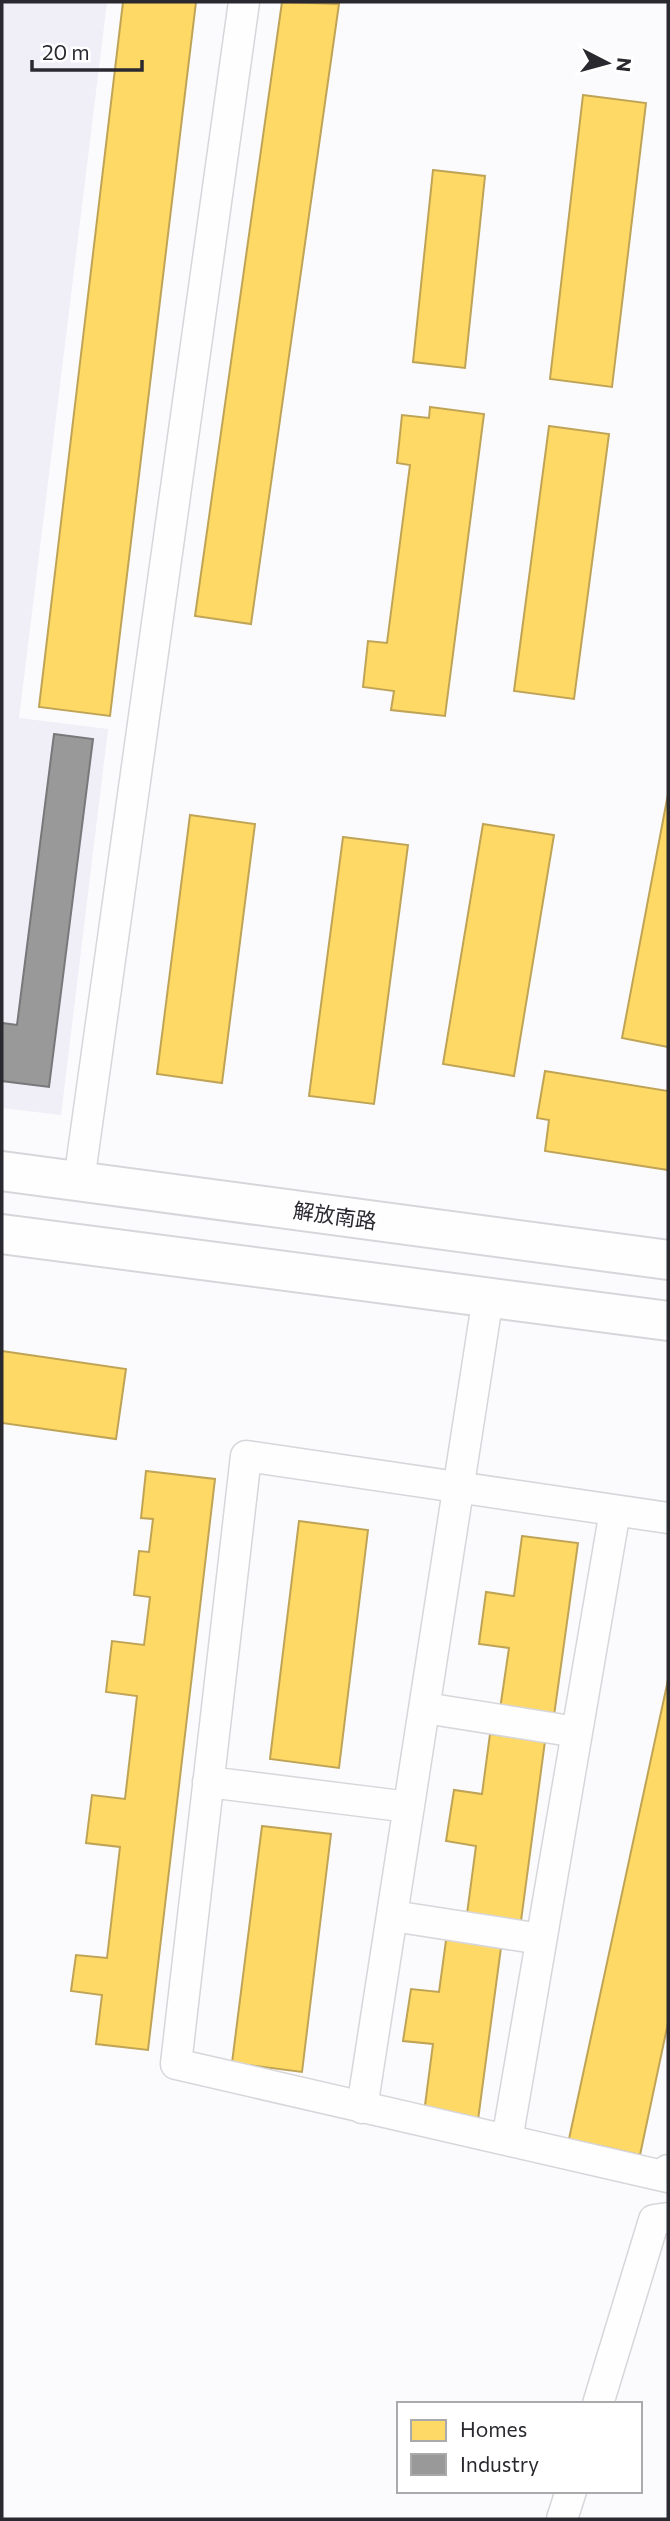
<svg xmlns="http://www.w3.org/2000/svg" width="670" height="2521" viewBox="0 0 670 2521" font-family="Commissioner,'Noto Sans SC',sans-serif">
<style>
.built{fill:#f0eef7}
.homes{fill:#ffd966;stroke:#bfa456;stroke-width:2}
.industry{fill:#999;stroke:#78777a;stroke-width:2}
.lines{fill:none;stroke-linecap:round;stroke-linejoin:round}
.street-casing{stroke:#d7d6da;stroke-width:33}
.secondary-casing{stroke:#d7d6da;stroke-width:42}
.street{stroke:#fefeff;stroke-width:30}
.secondary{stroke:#fefeff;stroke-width:38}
.labels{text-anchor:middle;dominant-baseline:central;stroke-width:7;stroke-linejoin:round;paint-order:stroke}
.street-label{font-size:21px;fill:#2a2930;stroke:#fff}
</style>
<rect width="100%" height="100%" fill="#fbfafc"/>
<path class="built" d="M2,2h105l-88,716 89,11 -47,386 -59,-7z"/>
<path class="homes" d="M123,2h73l-86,714 -71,-9z
M282,2l57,2 -88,620 -56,-8z
M583,95l63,8 -34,284 -62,-8z
M433,170l52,6 -20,192 -52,-6z
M430,407l54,7 -39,302 -54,-6 3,-19 -31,-4 5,-46 19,2 23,-178 -13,-2 5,-48 27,3z
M549,426l60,8 -35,265 -60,-8z
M668,794v253l-46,-9z
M190,815l65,9 -33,259 -65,-9z
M483,824l71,11 -40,241 -71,-12z
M343,837l65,8 -34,259 -65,-8z
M545,1071l123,20v79l-123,-19 4,-31 -12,-2z
M2,1351l124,18 -10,70 -114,-16z
M146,1471l69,8 -67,571 -52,-6 6,-49 -31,-4 5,-36 31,3 13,-111 -34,-4 6,-48 33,4 12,-103 -31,-4 6,-51 32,4 6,-48 -16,-2 5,-44 10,1 4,-33 -12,-1z
M299,1521l69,9 -29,238 -69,-9z
M522,1536l56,7 -25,180 -54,-7 10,-68 -30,-4 7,-52 28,4z
M668,1680v343l-28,132 -71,-16z
M490,1734l55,7 -24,180 -54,-7 9,-68 -30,-5 8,-51 28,4z
M262,1826l69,8 -29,238 -70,-9z
M447,1933l55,7 -24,180 -54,-7 9,-69 -30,-3 8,-52 28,3z"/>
<path class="industry" d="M54,734l39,5 -44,348 -47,-6v-58l15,2z"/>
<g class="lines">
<defs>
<path id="street" d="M79,1181l165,-1179
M668,1518l-422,-62 -70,608 491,113 1,-7
M425,1708l152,24
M208,1782l201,25
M393,1916l148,23
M362,2108l126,-811
M507,2140l108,-629
M598,2404l56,-184 14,-2
M562,2519l9,-28"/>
<path id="secondary" d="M2,1171l666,89
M2,1234l666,87"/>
</defs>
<use href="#street" class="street-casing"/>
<use href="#secondary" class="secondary-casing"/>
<use href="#street" class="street"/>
<use href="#secondary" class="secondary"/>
</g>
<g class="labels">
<g class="street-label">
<text transform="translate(335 1215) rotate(8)">解放南路</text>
</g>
</g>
<rect width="670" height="2521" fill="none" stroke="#2a2930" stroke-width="7"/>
<rect x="397" y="2402" width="245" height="91" fill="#ffffff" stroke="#aaa9ac" stroke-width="2"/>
<rect x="411" y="2420" width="35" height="21" fill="#ffd966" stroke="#aaa9ac" stroke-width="2"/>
<text x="460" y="2437" font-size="21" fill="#2a2930">Homes</text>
<rect x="411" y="2454" width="35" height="21" fill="#999999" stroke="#aaa9ac" stroke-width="2"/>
<text x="460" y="2472" font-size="21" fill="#2a2930">Industry</text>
<g transform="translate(607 63) rotate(96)" stroke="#ffffff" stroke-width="5" paint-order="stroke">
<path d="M0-5L12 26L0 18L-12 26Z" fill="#2a2930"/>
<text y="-10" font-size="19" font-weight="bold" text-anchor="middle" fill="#2a2930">N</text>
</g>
<path d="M32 60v10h110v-10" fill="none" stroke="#2a2930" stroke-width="3.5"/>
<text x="42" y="60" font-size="21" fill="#2a2930" stroke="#ffffff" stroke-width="5" paint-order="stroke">20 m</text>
</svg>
